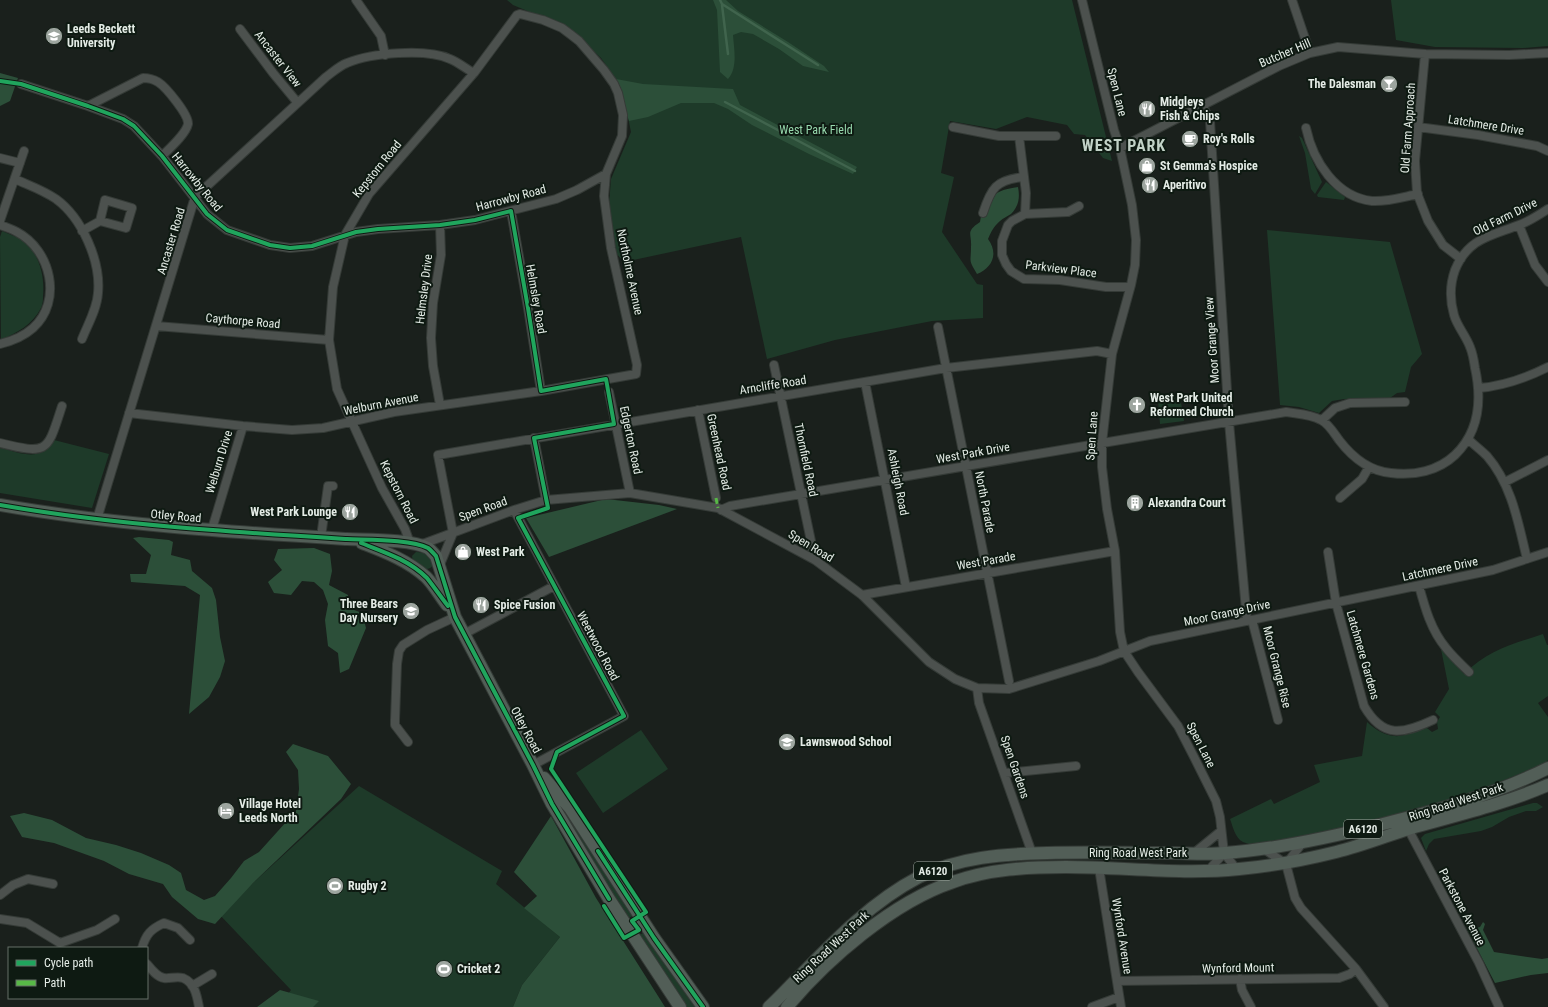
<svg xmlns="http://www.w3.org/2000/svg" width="1548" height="1007" viewBox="0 0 1548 1007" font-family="'Roboto Condensed',sans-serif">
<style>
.green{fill:#1e3a29}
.forest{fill:#2c4f39}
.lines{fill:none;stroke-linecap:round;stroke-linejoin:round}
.stream{stroke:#40644d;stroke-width:2.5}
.minor-casing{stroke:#353b37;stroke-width:10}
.highway-casing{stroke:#353b37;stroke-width:14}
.minor{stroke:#4c514e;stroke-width:8}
.highway{stroke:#525e57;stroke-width:12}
.quiet{stroke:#58b947;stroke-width:3;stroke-dasharray:6 3;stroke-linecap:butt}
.cycleway-casing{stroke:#0e1a12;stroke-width:6}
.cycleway{stroke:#20a55d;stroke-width:4}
.labels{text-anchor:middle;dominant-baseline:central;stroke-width:4;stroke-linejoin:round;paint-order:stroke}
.shield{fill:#0e1a12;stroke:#a4ada6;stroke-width:1}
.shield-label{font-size:11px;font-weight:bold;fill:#e4ece6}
.poi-label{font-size:12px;font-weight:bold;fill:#e4ece6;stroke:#0e1a12;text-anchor:start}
.street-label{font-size:12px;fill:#e4ece6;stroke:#0e1a12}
.park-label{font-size:12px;fill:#97d8ad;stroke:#0e1a12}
.district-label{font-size:16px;font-weight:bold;letter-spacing:1px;fill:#c2d2c7;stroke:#0e1a12}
</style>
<rect width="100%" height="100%" fill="#1a201c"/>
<path class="green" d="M507,0h565l40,161 -9,-3 -18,-23 -11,-1 -7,-9 -40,-8 -31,12 -46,-8 -9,52 13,4 -12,55 35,52 6,1v33l-51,3 -97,19 -68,19 -26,-122 -117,25 -10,-11 -5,-46 2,-26 20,-47 -8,-39 -7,-14 -15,-21 -29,-27 -18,-9 -41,-17z
M1391,0h157v46l-25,2 -88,-1 -39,-7z
M1299,136l3,2 20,44 -7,12 -4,-5 -6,-36z
M1326,182l19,15 -1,3 -26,-3 -1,-2z
M1267,230l123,12 32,112 -11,13 -6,25 -8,1 -7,5 -46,1 -12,2 -13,12 -20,-6 -19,-2z
M2,231c6,3 14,5 20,9 17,12 23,36 21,56 0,3 0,8 -2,12 -9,17 -23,24 -40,32l-1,-103z
M1180,396l4,25 -24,3 -2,-23z
M54,440l55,14 -17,54 -92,-15v-45c22,5 40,15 54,-8z
M416,552c9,0 17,4 17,14 -9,7 -13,1 -20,-4l-1,-6z
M1543,634l4,11h1v51l-10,7 10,14v43l-3,3c-16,7 -32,14 -48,20 -62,23 -126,40 -191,53 -15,3 -49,13 -63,6 -8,-4 -10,-15 -13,-23l41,-20 3,5 46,-22 -6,-17 48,-9 5,-34c11,10 23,17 38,13 8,-2 14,-6 22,-7l5,4 6,-3 -1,-7 3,-5 -5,-5 14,-23 -8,-40 23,25c24,-24 49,-30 79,-40z
M641,730l27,39 -65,44 -27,-40z
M359,786l143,85 -6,13 64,53 -38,48 -9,22h-235l13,-17 -72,-76z
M553,794l10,10 71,111 -7,4z
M1533,803h4l6,4 -7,4h-10l-17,6 -17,10 -11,4 -47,8 -5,5 -3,7 -5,-13 4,-4z
M643,933l52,74h-9l-48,-71z"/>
<path class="forest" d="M713,0h13l12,11 50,31 36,24 5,6 -26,-6 -24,-17 -26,-15 -12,-2 -8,3c1,14 5,33 -5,44l-8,-7 -3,-62z
M0,73l18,5 -8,23 -10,5z
M616,79l27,5 90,5 7,16 117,62 -4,7 -44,-20 -57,-29 -24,-16 -14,-6h-33l-33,14 -19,4z
M1018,187c2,10 1,19 -7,27 -3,2 -8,4 -11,7 -6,5 -9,11 -12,18 11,15 4,29 -11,35 -9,-15 -6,-11 -6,-27 1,-14 -6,-15 9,-25l1,-6 5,1c8,-24 7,-26 32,-30z
M606,499l53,6 18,4 -128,48 -23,-39z
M139,537l30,3 4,2 -2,13 19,5 2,11 20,17 4,12 4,37 5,24 -5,16 -11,20 -20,17 11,-119 -15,-9 -54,-4 -1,-8h16l5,-19 -18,-17z
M314,548l16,6 2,17 -3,14 19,10 1,13 13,5 4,15 -17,41 -9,4 -2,-20 -10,-7 -3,-26 3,-16 -5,-14 -9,-8 -12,-1 -11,14 -17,-2 -6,-11 14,-12 -8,-10 4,-11z
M293,744l35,12 23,28 -10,15 -88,84 -38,41 -17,-5 -26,-22 -9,-13 -34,-10 -25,-13 -50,-18 -32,-6 -12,-21 14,-3 28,7 34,18 30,7 25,8 28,12 12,8 5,17 18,10 11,-4 16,-18 13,-17 15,-9 37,-41 3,-22 -1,-19 -12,-18z
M551,816l45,82 69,109h-152l9,-22 38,-48 -36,-29 13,-12 -23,-24z
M1483,922l2,2 -2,6 11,22 48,7 6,-1v15l-17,2 -36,8 -28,-54 4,-2 2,2 7,-2z
M280,990l39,11 -6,6h-56z"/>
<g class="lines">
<path class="stream" d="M720,0l2,4 96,61
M722,5l6,49
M725,102l130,69"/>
<defs>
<path id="minor" d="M356,0l25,36 4,19
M1082,0l32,130 6,18 12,57 4,35 -1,25 -4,20 -19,69 -10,89v24l5,42 8,42 5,81 4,19 14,21 40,54 16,31 22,44 4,16 4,36 13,17
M1292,0l18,53
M240,29l33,44 24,29
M1425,54l-10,107 2,32 11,28 15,24 18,14
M21,84l67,22 35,13 11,7 28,30 45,58 20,16 43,15 20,3 22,-2 44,-14 22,-3 62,-4 35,-5 81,-21 21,-9 29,-16
M88,106l55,-28c5,0 10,1 15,4 8,5 31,33 30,42 -2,10 -19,25 -26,32
M1203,106l7,15 19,301 18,199
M953,127l46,9h57
M1418,127l60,8 59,11 11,5
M1306,128c7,33 30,69 66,73 15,1 31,-4 46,-7
M1019,136l7,57 -1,21
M1120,148l159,-82 31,-13 28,-6 87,7 84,1 39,-2
M0,158l20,5
M15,179c13,6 28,11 41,20 26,19 45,62 42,94 -1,16 -10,31 -16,46
M1079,206l-11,6 -43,2 -13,7 -4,4 -6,16v14l4,9 5,7 13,8 36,1 46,7h24
M511,211l17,97 13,83
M983,213c8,-25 13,-33 40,-36
M0,221l24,-70
M0,225c6,2 12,4 17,7 34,18 46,69 16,96 -10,9 -21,13 -33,16
M1519,225l16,40 13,17
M82,231l18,-10 5,-21 27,8 -6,20 -26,-7
M156,326l173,14
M938,327l71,354
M774,365l41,195
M865,382l41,205
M1479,388c25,-2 47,-10 69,-21
M609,392l21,101
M440,405l-7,-39 -2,-28 2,-35 8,-48 -1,-30
M698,410l18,88
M129,413l114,13 49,4 31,-2 71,-16 147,-21 95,-17 1,-9 -26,-117 -7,-52 2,-22 16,-38 1,-21 -5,-22 -4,-9 -10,-14 -25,-29 -9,-7 -8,-6 -19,-8 -23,-6 -3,1 -43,58 -105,121 -24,41 -12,52 -4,53 8,49 45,99 23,41 5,14
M1322,420l13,-12 15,-5 55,-1
M534,438l12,62
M1468,439c6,6 13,11 19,17 25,29 31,66 40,103
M0,443c49,12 47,9 62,-37
M1505,482l43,-22
M1340,498l22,-19 7,-12
M514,510l110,206 -91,49
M721,510l9,-4 556,-94c12,2 24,2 35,8 7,3 13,13 18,20 13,17 29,31 52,33 23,3 47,-2 64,-18 25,-24 27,-55 20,-87 -1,-7 -2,-14 -5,-21 -4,-11 -13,-21 -16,-32 -4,-14 -4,-31 1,-45 13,-32 36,-34 64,-45 11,-4 20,-10 29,-16
M97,519l98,-322 131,-120c7,-5 13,-11 21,-14 24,-10 79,-15 103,-4 8,3 16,10 24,14
M212,529l31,-103
M453,533l-15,-78 508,-87 151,-17 15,3
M321,537l7,-51h5
M420,545l94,-35 32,-10 84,-7 88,15 97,52 47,35 67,67 26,17 22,9 32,1 90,-28 51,-20 343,-71 55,-18
M1328,552l8,51 28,103c19,33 39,28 69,14
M439,567l14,-34
M1419,586c6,22 12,44 27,62 7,9 16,17 23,24
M862,595l253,-44
M1252,620l26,100
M464,634l90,-48
M977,688l2,15 53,150
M408,742l-13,-17v-5l2,-56 2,-13 4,-6 24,-15 28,-13
M1005,773l71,-7
M1406,825l73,138 20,44
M1264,849l22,15 9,34 6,10 55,61 28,38
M1194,853l27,-22
M1287,863l16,-21
M1099,868l22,139
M1208,871l16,-18
M0,895l13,-10 15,-6 25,5
M0,919l27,4 33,20 37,-13 18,-11
M142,948c4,-14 9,-19 22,-25l14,5 12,12
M147,964c4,5 10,13 17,14 5,1 13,-2 19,0 12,5 14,18 16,29
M1240,979l2,11 9,17
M1117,981l222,-3 11,-4 6,-5
M192,986l20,-12
M1092,1007l27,-10"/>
<path id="highway" d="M0,505c114,20 231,27 347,34 20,1 64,0 81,9 3,2 5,5 8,8l19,61 78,148 19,39 57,95 71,108
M362,543c23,9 45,17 64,34 8,8 14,19 21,28
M544,778l26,30 84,130 49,69
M769,1007c9,-8 18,-18 27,-27 37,-38 75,-78 123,-103 40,-20 84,-23 128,-24 41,-1 82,0 123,0 18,0 37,2 55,0 53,-4 107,-16 158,-29 56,-14 113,-30 165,-56
M787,1007c40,-48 106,-105 166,-125 36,-13 75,-15 113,-15 58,0 116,8 173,2 33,-3 65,-9 97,-17 25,-6 50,-16 75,-24 46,-13 93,-24 137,-43"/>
</defs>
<use href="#minor" class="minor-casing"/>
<use href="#highway" class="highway-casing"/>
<use href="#minor" class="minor"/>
<use href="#highway" class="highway"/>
<path class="quiet" d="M716,498l2,10"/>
<defs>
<path id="cycleway" d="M0,81l21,3 67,22 35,13 11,7 28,30 45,58 20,16 43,15 20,3 22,-2 44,-14 22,-3 62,-4 35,-5 36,-9 17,97 13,83 65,-12 8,45 -80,14 14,70 -30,10 106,198 -67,36 -6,17 95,143 -14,9 7,9 -15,8 -20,-32
M0,505c114,20 231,27 347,34 20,1 64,0 81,9 3,2 5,5 8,8l19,61 78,148 19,39 57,95
M361,543c23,9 48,17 66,35 7,9 14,19 21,28
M598,851l56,87 49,69"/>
</defs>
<use href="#cycleway" class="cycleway-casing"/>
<use href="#cycleway" class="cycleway"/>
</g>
<defs>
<symbol id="university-disc" viewBox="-11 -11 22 22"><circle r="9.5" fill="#9da59f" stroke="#0e1a12"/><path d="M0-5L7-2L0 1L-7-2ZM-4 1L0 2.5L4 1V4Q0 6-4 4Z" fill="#fff"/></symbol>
<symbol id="bar-disc" viewBox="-11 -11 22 22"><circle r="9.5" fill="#9da59f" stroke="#0e1a12"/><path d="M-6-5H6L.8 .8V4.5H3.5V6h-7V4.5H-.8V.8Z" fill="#fff"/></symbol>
<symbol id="restaurant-disc" viewBox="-11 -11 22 22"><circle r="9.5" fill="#9da59f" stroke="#0e1a12"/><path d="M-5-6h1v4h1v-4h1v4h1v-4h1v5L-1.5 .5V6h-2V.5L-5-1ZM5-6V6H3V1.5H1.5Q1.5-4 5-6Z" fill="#fff"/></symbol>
<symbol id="cafe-disc" viewBox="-11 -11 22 22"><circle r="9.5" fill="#9da59f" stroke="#0e1a12"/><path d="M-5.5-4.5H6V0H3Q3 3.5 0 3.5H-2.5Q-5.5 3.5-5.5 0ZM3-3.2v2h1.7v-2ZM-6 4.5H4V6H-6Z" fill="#fff"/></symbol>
<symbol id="shop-disc" viewBox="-11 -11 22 22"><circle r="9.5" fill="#9da59f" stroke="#0e1a12"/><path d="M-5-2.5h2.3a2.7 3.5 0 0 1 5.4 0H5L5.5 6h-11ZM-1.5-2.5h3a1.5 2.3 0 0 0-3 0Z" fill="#fff"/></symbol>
<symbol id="church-disc" viewBox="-11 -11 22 22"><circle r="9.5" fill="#9da59f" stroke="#0e1a12"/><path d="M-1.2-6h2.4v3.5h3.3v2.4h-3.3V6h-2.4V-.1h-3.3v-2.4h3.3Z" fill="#fff"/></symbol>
<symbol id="building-disc" viewBox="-11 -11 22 22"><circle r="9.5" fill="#9da59f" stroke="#0e1a12"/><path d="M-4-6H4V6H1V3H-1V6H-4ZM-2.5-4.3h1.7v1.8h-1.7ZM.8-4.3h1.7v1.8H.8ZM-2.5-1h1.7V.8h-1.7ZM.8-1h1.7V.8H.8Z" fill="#fff"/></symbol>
<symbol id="school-disc" viewBox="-11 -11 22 22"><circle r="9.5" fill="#9da59f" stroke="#0e1a12"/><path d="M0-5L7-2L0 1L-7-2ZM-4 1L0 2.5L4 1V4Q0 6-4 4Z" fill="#fff"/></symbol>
<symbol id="hotel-disc" viewBox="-11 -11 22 22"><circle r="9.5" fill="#9da59f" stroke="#0e1a12"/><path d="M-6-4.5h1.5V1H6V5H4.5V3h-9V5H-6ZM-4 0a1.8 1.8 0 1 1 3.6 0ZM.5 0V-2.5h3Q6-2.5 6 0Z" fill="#fff"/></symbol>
<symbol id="stadium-disc" viewBox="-11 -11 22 22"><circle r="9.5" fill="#9da59f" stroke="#0e1a12"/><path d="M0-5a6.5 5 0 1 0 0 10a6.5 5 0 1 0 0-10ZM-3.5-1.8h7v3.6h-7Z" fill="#fff"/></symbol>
</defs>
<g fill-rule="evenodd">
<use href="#university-disc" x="44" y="26" width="20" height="20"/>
<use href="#bar-disc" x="1379" y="74" width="20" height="20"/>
<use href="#restaurant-disc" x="1137" y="99" width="20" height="20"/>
<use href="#cafe-disc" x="1180" y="129" width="20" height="20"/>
<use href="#shop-disc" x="1137" y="156" width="20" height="20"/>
<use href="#restaurant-disc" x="1140" y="175" width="20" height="20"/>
<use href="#church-disc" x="1127" y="395" width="20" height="20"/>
<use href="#building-disc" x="1125" y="493" width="20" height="20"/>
<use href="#restaurant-disc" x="340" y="502" width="20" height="20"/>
<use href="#shop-disc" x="453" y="542" width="20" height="20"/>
<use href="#restaurant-disc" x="471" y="595" width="20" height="20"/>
<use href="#school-disc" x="401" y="601" width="20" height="20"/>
<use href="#school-disc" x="777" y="732" width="20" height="20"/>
<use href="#hotel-disc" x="216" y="801" width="20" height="20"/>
<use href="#stadium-disc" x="325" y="876" width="20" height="20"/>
<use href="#stadium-disc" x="434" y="959" width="20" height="20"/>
</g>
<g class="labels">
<g class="shield">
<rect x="1344" y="820" width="38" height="18" rx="3"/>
<rect x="914" y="862" width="38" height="18" rx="3"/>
</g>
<g class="shield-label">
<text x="1363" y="829">A6120</text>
<text x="933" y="871">A6120</text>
</g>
<g class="poi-label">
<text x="67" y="29">Leeds Beckett<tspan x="67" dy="14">University</tspan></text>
<text x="1376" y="84" text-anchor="end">The Dalesman</text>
<text x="1160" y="102">Midgleys<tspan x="1160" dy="14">Fish &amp; Chips</tspan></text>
<text x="1203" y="139">Roy's Rolls</text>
<text x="1160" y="166">St Gemma's Hospice</text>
<text x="1163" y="185">Aperitivo</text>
<text x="1150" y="398">West Park United<tspan x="1150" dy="14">Reformed Church</tspan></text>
<text x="1148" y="503">Alexandra Court</text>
<text x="337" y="512" text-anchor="end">West Park Lounge</text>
<text x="476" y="552">West Park</text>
<text x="398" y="604" text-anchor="end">Three Bears<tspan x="398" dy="14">Day Nursery</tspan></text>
<text x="494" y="605">Spice Fusion</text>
<text x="800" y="742">Lawnswood School</text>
<text x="239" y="804">Village Hotel<tspan x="239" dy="14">Leeds North</tspan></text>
<text x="348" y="886">Rugby 2</text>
<text x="457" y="969">Cricket 2</text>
</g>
<g class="street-label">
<text transform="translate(1285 53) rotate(-23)">Butcher Hill</text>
<text transform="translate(278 59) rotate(52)">Ancaster View</text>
<text transform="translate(1117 92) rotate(76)">Spen Lane</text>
<text transform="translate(1486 125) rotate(9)">Latchmere Drive</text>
<text transform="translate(1408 128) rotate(-86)">Old Farm Approach</text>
<text transform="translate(377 169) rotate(-51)">Kepstorn Road</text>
<text transform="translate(197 182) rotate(51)">Harrowby Road</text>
<text transform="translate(511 198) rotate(-15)">Harrowby Road</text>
<text transform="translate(1505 217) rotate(-26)">Old Farm Drive</text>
<text transform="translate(171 241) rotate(-73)">Ancaster Road</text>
<text transform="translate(1061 269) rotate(7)">Parkview Place</text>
<text transform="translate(630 272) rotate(78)">Northolme Avenue</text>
<text transform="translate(424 289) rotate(-83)">Helmsley Drive</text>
<text transform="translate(536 299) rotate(80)">Helmsley Road</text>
<text transform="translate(243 321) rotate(5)">Caythorpe Road</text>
<text transform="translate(1212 340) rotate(-94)">Moor Grange View</text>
<text transform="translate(773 385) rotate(-9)">Arncliffe Road</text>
<text transform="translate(381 404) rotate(-11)">Welburn Avenue</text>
<text transform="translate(1092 436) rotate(-86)">Spen Lane</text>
<text transform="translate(631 440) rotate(78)">Edgerton Road</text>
<text transform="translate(719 452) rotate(78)">Greenhead Road</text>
<text transform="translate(973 453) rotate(-10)">West Park Drive</text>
<text transform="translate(806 460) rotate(78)">Thornfield Road</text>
<text transform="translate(219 462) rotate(-73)">Welburn Drive</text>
<text transform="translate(898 482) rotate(79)">Ashleigh Road</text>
<text transform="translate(399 492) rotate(63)">Kepstorn Road</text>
<text transform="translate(985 502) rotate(79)">North Parade</text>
<text transform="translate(483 509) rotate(-20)">Spen Road</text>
<text transform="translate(176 516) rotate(5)">Otley Road</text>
<text transform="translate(811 546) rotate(31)">Spen Road</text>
<text transform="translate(986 561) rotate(-10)">West Parade</text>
<text transform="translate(1440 569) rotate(-12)">Latchmere Drive</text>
<text transform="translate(1227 613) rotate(-12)">Moor Grange Drive</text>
<text transform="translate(598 646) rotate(62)">Weetwood Road</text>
<text transform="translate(1363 655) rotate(74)">Latchmere Gardens</text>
<text transform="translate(1277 667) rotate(76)">Moor Grange Rise</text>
<text transform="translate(526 730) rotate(62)">Otley Road</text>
<text transform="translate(1201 745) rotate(63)">Spen Lane</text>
<text transform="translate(1015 767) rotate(71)">Spen Gardens</text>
<text transform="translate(1456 802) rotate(-18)">Ring Road West Park</text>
<text x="1138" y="853">Ring Road West Park</text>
<text transform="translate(1462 907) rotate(62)">Parkstone Avenue</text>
<text transform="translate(1122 936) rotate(81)">Wynford Avenue</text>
<text transform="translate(831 947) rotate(-43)">Ring Road West Park</text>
<text transform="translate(1238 968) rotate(-1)">Wynford Mount</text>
</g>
<g class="park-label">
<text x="816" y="130">West Park Field</text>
</g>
<g class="district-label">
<text x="1124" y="145">WEST PARK</text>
</g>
</g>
<rect x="8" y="947" width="140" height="52" fill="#0e1a12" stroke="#646e67"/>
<rect x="16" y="960" width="20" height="6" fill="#20a55d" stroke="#646e67"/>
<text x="44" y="967" font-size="12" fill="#e4ece6">Cycle path</text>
<rect x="16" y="980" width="20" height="6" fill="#58b947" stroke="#646e67"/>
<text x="44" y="987" font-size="12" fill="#e4ece6">Path</text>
</svg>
